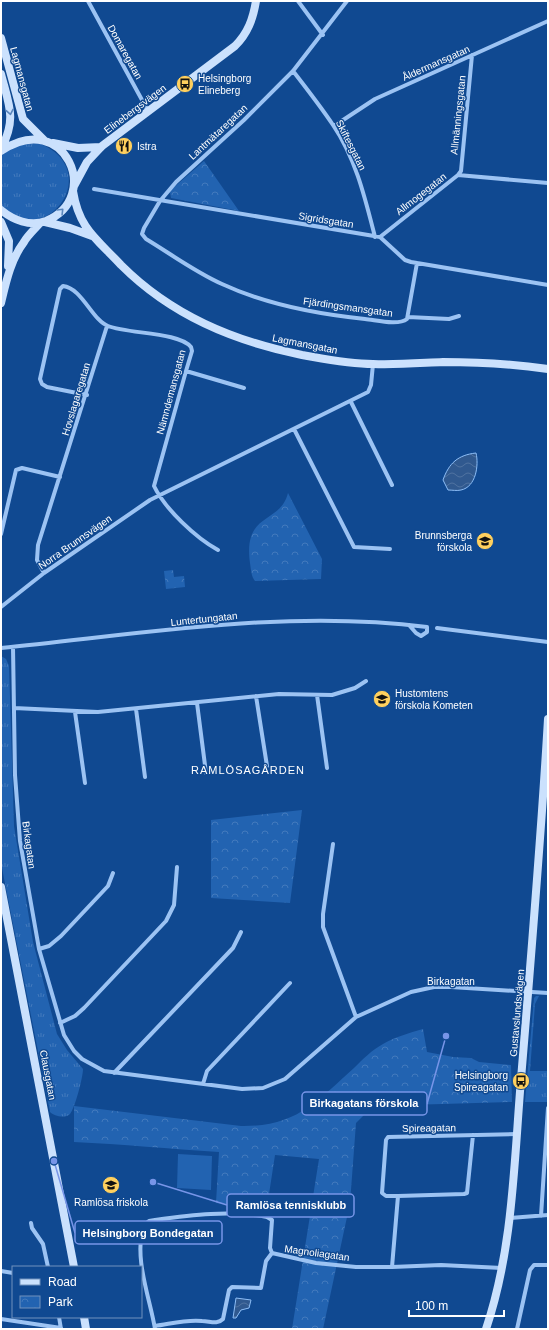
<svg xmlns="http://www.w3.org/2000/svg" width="549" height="1330" viewBox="0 0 549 1330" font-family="Arial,sans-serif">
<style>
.grass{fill:url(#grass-tufts)}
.park{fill:url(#park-crowns)}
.pitch{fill:#2263b1}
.water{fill:url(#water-waves);stroke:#8dbef7}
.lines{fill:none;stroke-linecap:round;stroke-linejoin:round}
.street{stroke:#9cc3f3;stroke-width:4}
.secondary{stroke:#cbe1fd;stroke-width:8}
.oneway{stroke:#5b86bc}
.labels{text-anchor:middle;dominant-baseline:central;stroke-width:3;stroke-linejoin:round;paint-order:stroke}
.street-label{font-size:10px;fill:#fff;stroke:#104991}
.poi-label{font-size:10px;fill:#fff;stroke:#104991;text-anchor:start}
.neighbourhood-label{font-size:11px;letter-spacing:1px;fill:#fff;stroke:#104991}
.leader{fill:none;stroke:#7795e8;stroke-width:1.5}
.callout-dot{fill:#7795e8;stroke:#104991;stroke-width:1.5}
.callout{fill:#104991;stroke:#7795e8;stroke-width:1.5}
.callout-label{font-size:11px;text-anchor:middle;font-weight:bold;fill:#fff}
</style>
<defs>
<pattern id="grass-tufts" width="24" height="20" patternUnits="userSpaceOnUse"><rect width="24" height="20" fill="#2263b1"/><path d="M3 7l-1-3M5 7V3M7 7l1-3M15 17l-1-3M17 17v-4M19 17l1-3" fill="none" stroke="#437abd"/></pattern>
<pattern id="park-crowns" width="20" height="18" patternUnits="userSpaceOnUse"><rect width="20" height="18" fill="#2263b1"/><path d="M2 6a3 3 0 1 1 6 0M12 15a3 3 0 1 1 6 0" fill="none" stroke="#437abd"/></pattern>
<pattern id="water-waves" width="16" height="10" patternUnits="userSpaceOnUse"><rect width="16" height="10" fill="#30598f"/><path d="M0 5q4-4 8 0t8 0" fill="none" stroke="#4f72a0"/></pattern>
</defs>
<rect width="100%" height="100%" fill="#104991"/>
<path class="grass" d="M38,143c68,25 9,110 -37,63v-50l14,-11z
M1,656l5,3 3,7 5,160 19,116 24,92 10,16 16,19c0,8 -8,39 -13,45 -5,5 -16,2 -20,-2l-49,-249z
M536,996h3l-4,8 -5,67h18v31h-23l9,-104z"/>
<path class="park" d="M204,161l35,50 -68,-13 -1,-6 2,-3z
M288,493l34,66 -1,20 -66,2c-4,-5 -4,-12 -5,-18 -7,-52 30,-38 38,-70z
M173,570l1,7 10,-1 1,11 -19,2 -2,-18z
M302,810l-12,93 -79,-5v-78z
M423,1029l4,23 26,5 18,1 8,4 32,3 1,37 -139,4 -17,17 -6,80 -27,126h-31l27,-170 -44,-4 -8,52 -51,-4 3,-51c-49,-3 -97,-8 -145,-10v-36l167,20c55,1 75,-24 113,-58 9,-9 18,-18 29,-24 12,-7 26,-11 40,-15z"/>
<path class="pitch" d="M178,1154l34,2 -1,34 -34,-2z"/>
<path class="water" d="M476,453c3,12 0,34 -15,37 -4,1 -9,0 -13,0l-5,-10c6,-17 15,-25 33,-27z
M236,1298l15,2 -2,8 -8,2 -5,8h-3z"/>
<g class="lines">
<path class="street" d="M88,1l60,110
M298,1l25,34
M347,1l-54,70 -49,49 -68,62 -16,19 -16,27 -2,6 4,5c25,15 49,33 76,45 45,21 94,30 143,35 11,1 33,7 42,0l10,-56
M293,71c14,18 28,36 40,54 23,34 32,73 42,112
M334,126l41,-27 173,-78
M458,175l3,-4 11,-116
M94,189l286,48 25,23 6,2 137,23
M380,237l78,-62 90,8
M408,317l41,2 10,-3
M186,371l58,17
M87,395l-40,-8 -5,-3 -2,-5 20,-90 3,-3c19,2 29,34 45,40 20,8 71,6 83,21l1,4 -6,20 -32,115c11,23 42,52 64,64
M351,402l41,83
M294,429l60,118 36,2
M1,534l15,-64 6,-2 38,9
M44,573l-7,-13 1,-15 69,-219
M1,607l43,-34 106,-73 218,-108 3,-7 2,-21
M437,628l111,14
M13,647l2,128 5,66 19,108 25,86 10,16 8,8 22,12 138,18 21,-1 22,-9 71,-62 55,-25 23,-5h17l97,6
M1,648c142,-14 284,-39 426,-21v5l-6,4 -5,-3 -7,-8
M317,695l10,73
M256,696l11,70
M197,703l9,70
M14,708l84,4 181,-18 53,1 23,-7 11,-7
M136,709l9,68
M75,712l10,71
M333,844l-10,70v13l33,90
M39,949l10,-3 12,-10 47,-50 5,-13
M60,1023l15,-7 9,-8 82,-87 8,-16 3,-38
M114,1073l119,-125 8,-16
M203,1084l4,-13 83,-88
M398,1196l66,-2 3,-1 6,-58
M541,1216l7,-108
M510,1218l38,-3
M31,1223l1,5 11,16 5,23
M392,1267l6,-71h-12l-4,-3 4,-53 2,-3 129,-3
M1,1271l12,2
M59,1317l2,12
M1,1319l60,9
M155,1326c15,-2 32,-7 47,-5 8,0 15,4 21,-2l6,-29 3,-3 29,1 5,-27 6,-8
M155,1329c-5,-31 -22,-72 -11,-104l5,-4 6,-1c36,-5 75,-10 112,-3l5,3 -2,28 2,5 44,10 40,4h36l49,-2 61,3
M517,1329l13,-59 4,-5h14"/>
<path class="secondary" d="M1,38l22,81 21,21
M1,74c8,31 16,45 0,75
M53,143l25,5 23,-1
M1,151c64,-43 102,47 45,70 -16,6 -33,-1 -45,-11
M74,186l13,-24 15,-16 133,-100c13,-13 18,-27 21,-45
M73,191c6,38 24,48 48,74 50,50 112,76 181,90 23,4 47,9 71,9 23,1 47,-1 70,-2 35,0 70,2 105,7
M1,222l8,19 -1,25
M45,222l25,6 22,8
M1,303c5,-21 10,-44 23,-61 4,-7 11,-13 16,-19
M1,887l73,380
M84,1317l2,12
M486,1329c27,-80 28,-166 35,-250 10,-120 20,-240 27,-360"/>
</g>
<defs><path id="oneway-chevron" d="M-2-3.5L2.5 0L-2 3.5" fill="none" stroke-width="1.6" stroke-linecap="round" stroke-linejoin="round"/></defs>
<g class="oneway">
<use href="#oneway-chevron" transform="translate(10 112) rotate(79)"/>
<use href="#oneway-chevron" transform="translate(61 211) rotate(-45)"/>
</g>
<defs>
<symbol id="bus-disc" viewBox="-11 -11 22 22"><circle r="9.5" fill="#ffd05e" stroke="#104991"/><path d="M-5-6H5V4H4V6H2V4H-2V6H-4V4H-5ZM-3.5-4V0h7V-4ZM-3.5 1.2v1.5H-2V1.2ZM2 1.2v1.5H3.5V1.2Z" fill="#111"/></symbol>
<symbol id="restaurant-disc" viewBox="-11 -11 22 22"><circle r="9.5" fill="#ffd05e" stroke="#104991"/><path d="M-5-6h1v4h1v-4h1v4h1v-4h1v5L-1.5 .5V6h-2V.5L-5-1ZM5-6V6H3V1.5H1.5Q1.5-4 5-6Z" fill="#111"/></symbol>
<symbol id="school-disc" viewBox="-11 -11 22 22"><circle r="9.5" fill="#ffd05e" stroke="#104991"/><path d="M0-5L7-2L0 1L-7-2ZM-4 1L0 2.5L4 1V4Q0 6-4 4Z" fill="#111"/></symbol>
</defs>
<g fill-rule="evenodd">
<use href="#bus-disc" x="175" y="74" width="20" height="20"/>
<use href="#restaurant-disc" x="114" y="136" width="20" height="20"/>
<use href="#school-disc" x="475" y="531" width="20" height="20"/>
<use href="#school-disc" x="372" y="689" width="20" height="20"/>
<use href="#bus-disc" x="511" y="1071" width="20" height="20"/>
<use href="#school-disc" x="101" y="1175" width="20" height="20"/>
</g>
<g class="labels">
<g class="street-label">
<text transform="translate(125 52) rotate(61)">Domaregatan</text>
<text transform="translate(436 63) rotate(-24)">Åldermansgatan</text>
<text transform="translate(22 79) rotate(75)">Lagmansgatan</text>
<text transform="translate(135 109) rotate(-37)">Elinebergsvägen</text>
<text transform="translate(458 115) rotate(-84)">Allmänningsgatan</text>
<text transform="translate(218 132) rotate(-43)">Lantmätaregatan</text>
<text transform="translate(351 145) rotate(63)">Skiftesgatan</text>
<text transform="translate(421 194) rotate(-38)">Allmogegatan</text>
<text transform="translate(326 220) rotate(9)">Sigridsgatan</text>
<text transform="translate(348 307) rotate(8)">Fjärdingsmansgatan</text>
<text transform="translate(305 344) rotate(11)">Lagmansgatan</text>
<text transform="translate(171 392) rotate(-75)">Nämndemansgatan</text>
<text transform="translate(76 399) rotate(-73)">Hovslagaregatan</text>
<text transform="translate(75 542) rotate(-35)">Norra Brunnsvägen</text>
<text transform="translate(204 619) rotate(-6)">Luntertungatan</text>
<text transform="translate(29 845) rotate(82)">Birkagatan</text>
<text x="451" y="981">Birkagatan</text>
<text transform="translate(517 1013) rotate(-85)">Gustavslundsvägen</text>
<text transform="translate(48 1075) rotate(79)">Clausgatan</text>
<text transform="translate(429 1128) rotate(-1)">Spireagatan</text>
<text transform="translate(317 1253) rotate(8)">Magnoliagatan</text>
</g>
<g class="poi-label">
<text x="198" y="78">Helsingborg<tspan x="198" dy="12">Elineberg</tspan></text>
<text x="137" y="146">Istra</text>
<text x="472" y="535" text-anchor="end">Brunnsberga<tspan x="472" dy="12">förskola</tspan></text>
<text x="395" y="693">Hustomtens<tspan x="395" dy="12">förskola Kometen</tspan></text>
<text x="508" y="1075" text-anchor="end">Helsingborg<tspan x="508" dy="12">Spireagatan</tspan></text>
<text x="111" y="1202" text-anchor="middle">Ramlösa friskola</text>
</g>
<g class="neighbourhood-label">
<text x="248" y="770">RAMLÖSAGÅRDEN</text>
</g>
</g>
<path class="leader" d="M446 1036L427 1104M153 1182L227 1205M54 1161L75 1233"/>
<g class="callout-dot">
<circle cx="446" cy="1036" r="4"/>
<circle cx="153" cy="1182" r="4"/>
<circle cx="54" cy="1161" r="4"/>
</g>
<g class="callout">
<rect x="302" y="1092" width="125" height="23" rx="4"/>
<rect x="227" y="1194" width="127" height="23" rx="4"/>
<rect x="75" y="1221" width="147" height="23" rx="4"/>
</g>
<g class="callout-label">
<text x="364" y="1107">Birkagatans förskola</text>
<text x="291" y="1209">Ramlösa tennisklubb</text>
<text x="148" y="1237">Helsingborg Bondegatan</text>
</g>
<rect width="549" height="1330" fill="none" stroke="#ffffff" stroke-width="4"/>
<rect x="12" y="1266" width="130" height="52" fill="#104991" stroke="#7092bd"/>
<rect x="20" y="1279" width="20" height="6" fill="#cbe1fd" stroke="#7092bd"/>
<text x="48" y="1286" font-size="12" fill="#ffffff">Road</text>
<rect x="20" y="1296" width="20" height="12" fill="url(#park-crowns)" stroke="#7092bd"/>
<text x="48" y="1306" font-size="12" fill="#ffffff">Park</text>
<path d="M409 1310v6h95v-6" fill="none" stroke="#ffffff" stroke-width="2"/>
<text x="415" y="1310" font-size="12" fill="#ffffff" stroke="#104991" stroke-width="3" paint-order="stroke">100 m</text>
</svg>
